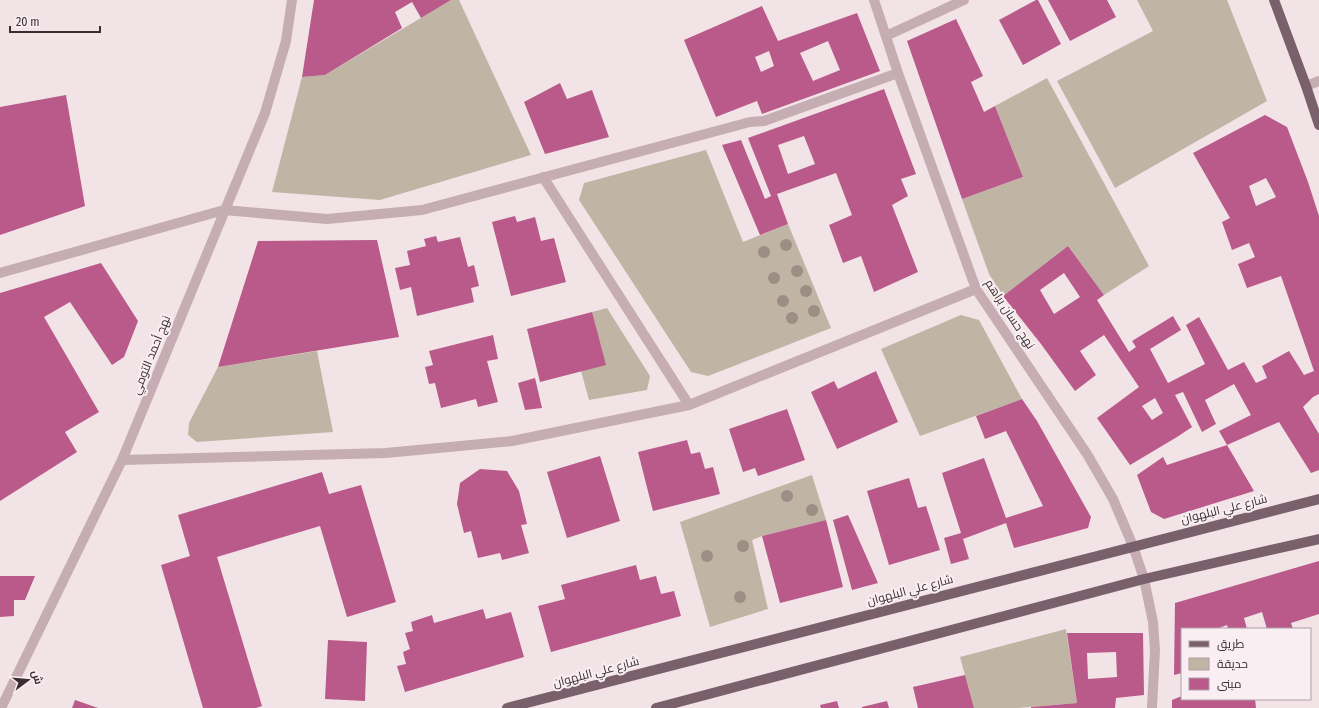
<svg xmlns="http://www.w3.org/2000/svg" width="1319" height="708" viewBox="0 0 1319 708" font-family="'Fira Sans Condensed',Cairo,sans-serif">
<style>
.green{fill:#c0b4a4}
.building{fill:#b95a8a;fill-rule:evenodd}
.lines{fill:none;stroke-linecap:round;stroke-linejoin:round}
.minor{stroke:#c6adb4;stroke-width:10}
.major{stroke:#79606a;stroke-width:10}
.tree{fill:#9c8e84}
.labels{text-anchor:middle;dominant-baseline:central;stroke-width:4;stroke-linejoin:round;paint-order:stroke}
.street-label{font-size:12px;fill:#392d32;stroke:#f9eff2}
</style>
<rect width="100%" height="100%" fill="#f2e3e6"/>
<path class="green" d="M451,0h8l72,155 -151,45 -108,-8 30,-115 23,-2z
M1137,0h90l40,101 -152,87 -58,-107 96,-50z
M1047,78l102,188 -45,29 -36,-49 -65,50 -14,-22 -27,-75 61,-22 -28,-71z
M706,150l37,92 45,-18 43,104 -123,48 -17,-4 -112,-172 5,-17z
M607,308l43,68 -3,14 -58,10 -8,-29 11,-59z
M961,315l18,5 43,79 -102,37 -39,-87z
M317,351l16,81 -136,10 -9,-7 1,-12 29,-56z
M812,475l14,45 -64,16 -10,4 16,69 -58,18 -30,-105z
M1066,629l11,74 -59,5h-44l-14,-51z"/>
<path class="building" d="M314,0h137l-30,18 -9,-16 -17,10 7,16 -77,47 -23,2z
M1036,0h2l23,44 -38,21 -24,-45z
M1048,0h59l9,17 -46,24z
M762,6l16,35 79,-28 23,58 -118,43 -5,-13 -41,16 -32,-77zM828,41l12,29 -27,11 -13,-28zM769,51l5,15 -13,6 -6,-15z
M956,19l27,57 -12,6 13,30 11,-6 28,71 -61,22 -55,-158z
M560,83l7,16 25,-9 17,47 -64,17 -21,-52z
M884,89l32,85 -15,5 7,17 -16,9 26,67 -44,20 -13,-36 -18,7 -14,-38 23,-10 -16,-42 -59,21 11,30 -28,11 -38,-90 19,-5 24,59 6,-3 -23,-58zM804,136l11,28 -27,10 -10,-29z
M66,95l19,111 -85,29v-128z
M1265,115l22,12 21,55 11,34v178l-6,3 -10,10 16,27v36l-8,3 -32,-51 -52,23 27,46 -90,28 -13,-7 -14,-37 26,-18 4,8 60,-20 -8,-14 32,-16 -17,-31 -29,16 11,24 -14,8 -19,-40 -8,3 17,32 -15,10 -47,28 -33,-47 42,-31 -35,-52 -24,16 16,24 -21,16 -34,-47 -38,-48 65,-50 36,49 -7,5 32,52 7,-5 -4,-6 41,-25 8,14 -31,19 18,34 37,-19 -19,-39 13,-8 29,53 16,-8 12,21 11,-5 -5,-12 27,-15 15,24 10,-4 -33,-95 -34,12 -9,-24 17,-7 -6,-14 -17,7 -10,-28 8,-4 -37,-65zM1266,178l10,19 -20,9 -7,-20zM1064,273l16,24 -26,17 -14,-24zM1155,398l8,15 -11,7 -10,-14z
M515,216l2,6 18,-5 6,24 13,-3 12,44 -55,14 -19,-74z
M436,236l2,6 22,-5 8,30 6,-2 5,21 -8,2 3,14 -57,14 -6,-29 -11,3 -5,-22 15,-3 -3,-14 19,-5 -2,-7z
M377,240l22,97 -181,30 40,-126z
M101,263l37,58 -14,36 -12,8 -42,-63 -26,15 55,95 -34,20 12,20 -77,49v-208z
M592,312l14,53 -66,17 -13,-53z
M493,335l5,24 -11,2 11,41 -20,5 -2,-8 -35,9 -6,-25 -6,1 -4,-17 8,-2 -4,-14z
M876,371l22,51 -61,27 -26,-57 23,-11 4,8z
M535,378l7,30 -17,2 -7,-27z
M1022,399l15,22 54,96 -3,11 -74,20 -8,-25 -43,16 6,20 -18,5 -7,-26 17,-5 -19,-60 42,-15 22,60 37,-12 -37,-75 -21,8 -9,-23z
M787,409l18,51 -47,16 -3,-8 -12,4 -14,-43z
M687,440l4,14 9,-2 5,17 8,-2 7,27 -67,17 -15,-59z
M600,456l20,65 -53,17 -20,-66z
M480,469l27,2 12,20 8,33 -6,1 8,28 -27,7 -2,-7 -22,5 -7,-27 -7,2 -7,-29 3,-21z
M322,472l7,22 32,-9 35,117 -49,15 -27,-91 -103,31 45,149 -6,2h-53l-42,-143 29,-9 -12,-41z
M909,478l9,30 8,-2 14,44 -51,15 -22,-74z
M848,515l30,68 -26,7 -19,-70z
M826,520l17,67 -63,16 -18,-67z
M1319,561v53l-28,9 2,6h-26l-5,-17 -18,6 3,11h-19l-1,-4 -11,4h-34v44l-8,2 1,-72z
M636,565l4,15 16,-4 5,18 13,-3 7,25 -130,36 -13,-46 27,-7 -4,-14z
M0,576h35l-10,24h-11v16l-14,1z
M483,609l3,10 25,-7 13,45 -119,35 -8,-26 9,-2 -3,-12 7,-3 -5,-16 8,-2 -2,-9 21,-7 2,8z
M1067,633h76l1,62 -28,3 -1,10h-84v-1l46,-4zM1116,652l1,25 -29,2 -1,-26z
M328,640l39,2 -2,59 -40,-2z
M965,675l9,33h-56l-5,-21z
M1182,696v3h73l1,9h-84v-8z
M75,700l23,8h-26z
M837,701l2,7h-18l-1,-3z
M887,701l2,7h-27v-1z"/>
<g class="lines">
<path class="minor" d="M874,0l24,73 78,216 111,165 26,45 20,47 11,33 9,43 2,28 -3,58
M886,36l78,-36
M1306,86l13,-5
M543,177l146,228
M0,273l224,-63 103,9 95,-9 328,-88 14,-1 134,-48
M122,460l264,-7 126,-12 177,-36 287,-116
M1,708l121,-248 143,-347 21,-72 6,-41"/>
<path class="major" d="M1274,0l32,86 13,39
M507,708l812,-209
M656,708l488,-129 175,-40"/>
</g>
<g class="tree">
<circle cx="786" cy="245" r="6"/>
<circle cx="764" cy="252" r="6"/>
<circle cx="797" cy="271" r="6"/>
<circle cx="774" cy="278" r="6"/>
<circle cx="806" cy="291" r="6"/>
<circle cx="783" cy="301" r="6"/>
<circle cx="814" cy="311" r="6"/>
<circle cx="792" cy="318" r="6"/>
<circle cx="787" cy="496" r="6"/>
<circle cx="812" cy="510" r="6"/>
<circle cx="743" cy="546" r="6"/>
<circle cx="707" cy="556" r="6"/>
<circle cx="740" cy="597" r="6"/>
</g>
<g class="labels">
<g class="street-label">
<text transform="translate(1010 314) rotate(57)">نهج حسان براهم</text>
<text transform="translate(151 355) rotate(-68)">نهج أحمد التومي</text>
<text transform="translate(1224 509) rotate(-14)">شارع علي البلهوان</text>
<text transform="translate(910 590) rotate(-15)">شارع علي البلهوان</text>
<text transform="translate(596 672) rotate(-15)">شارع علي البلهوان</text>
</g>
</g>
<rect x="1181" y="628" width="130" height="72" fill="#f9eff2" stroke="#aca1a5"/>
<rect x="1189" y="641" width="20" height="6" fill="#79606a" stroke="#aca1a5"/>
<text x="1217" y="648" font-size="12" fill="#392d32">طريق</text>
<rect x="1189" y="658" width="20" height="12" fill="#c0b4a4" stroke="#aca1a5"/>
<text x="1217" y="668" font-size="12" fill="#392d32">حديقة</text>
<rect x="1189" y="678" width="20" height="12" fill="#b95a8a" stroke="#aca1a5"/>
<text x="1217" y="688" font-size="12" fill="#392d32">مبنى</text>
<g transform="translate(28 680) rotate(74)" stroke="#f9eff2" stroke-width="3" paint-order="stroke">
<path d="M0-3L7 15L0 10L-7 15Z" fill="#392d32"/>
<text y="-6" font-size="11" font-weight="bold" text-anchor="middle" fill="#392d32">ش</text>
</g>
<path d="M10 26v6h90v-6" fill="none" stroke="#392d32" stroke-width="2"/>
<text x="16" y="26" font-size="12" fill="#392d32" stroke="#f9eff2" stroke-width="3" paint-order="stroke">20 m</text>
</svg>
